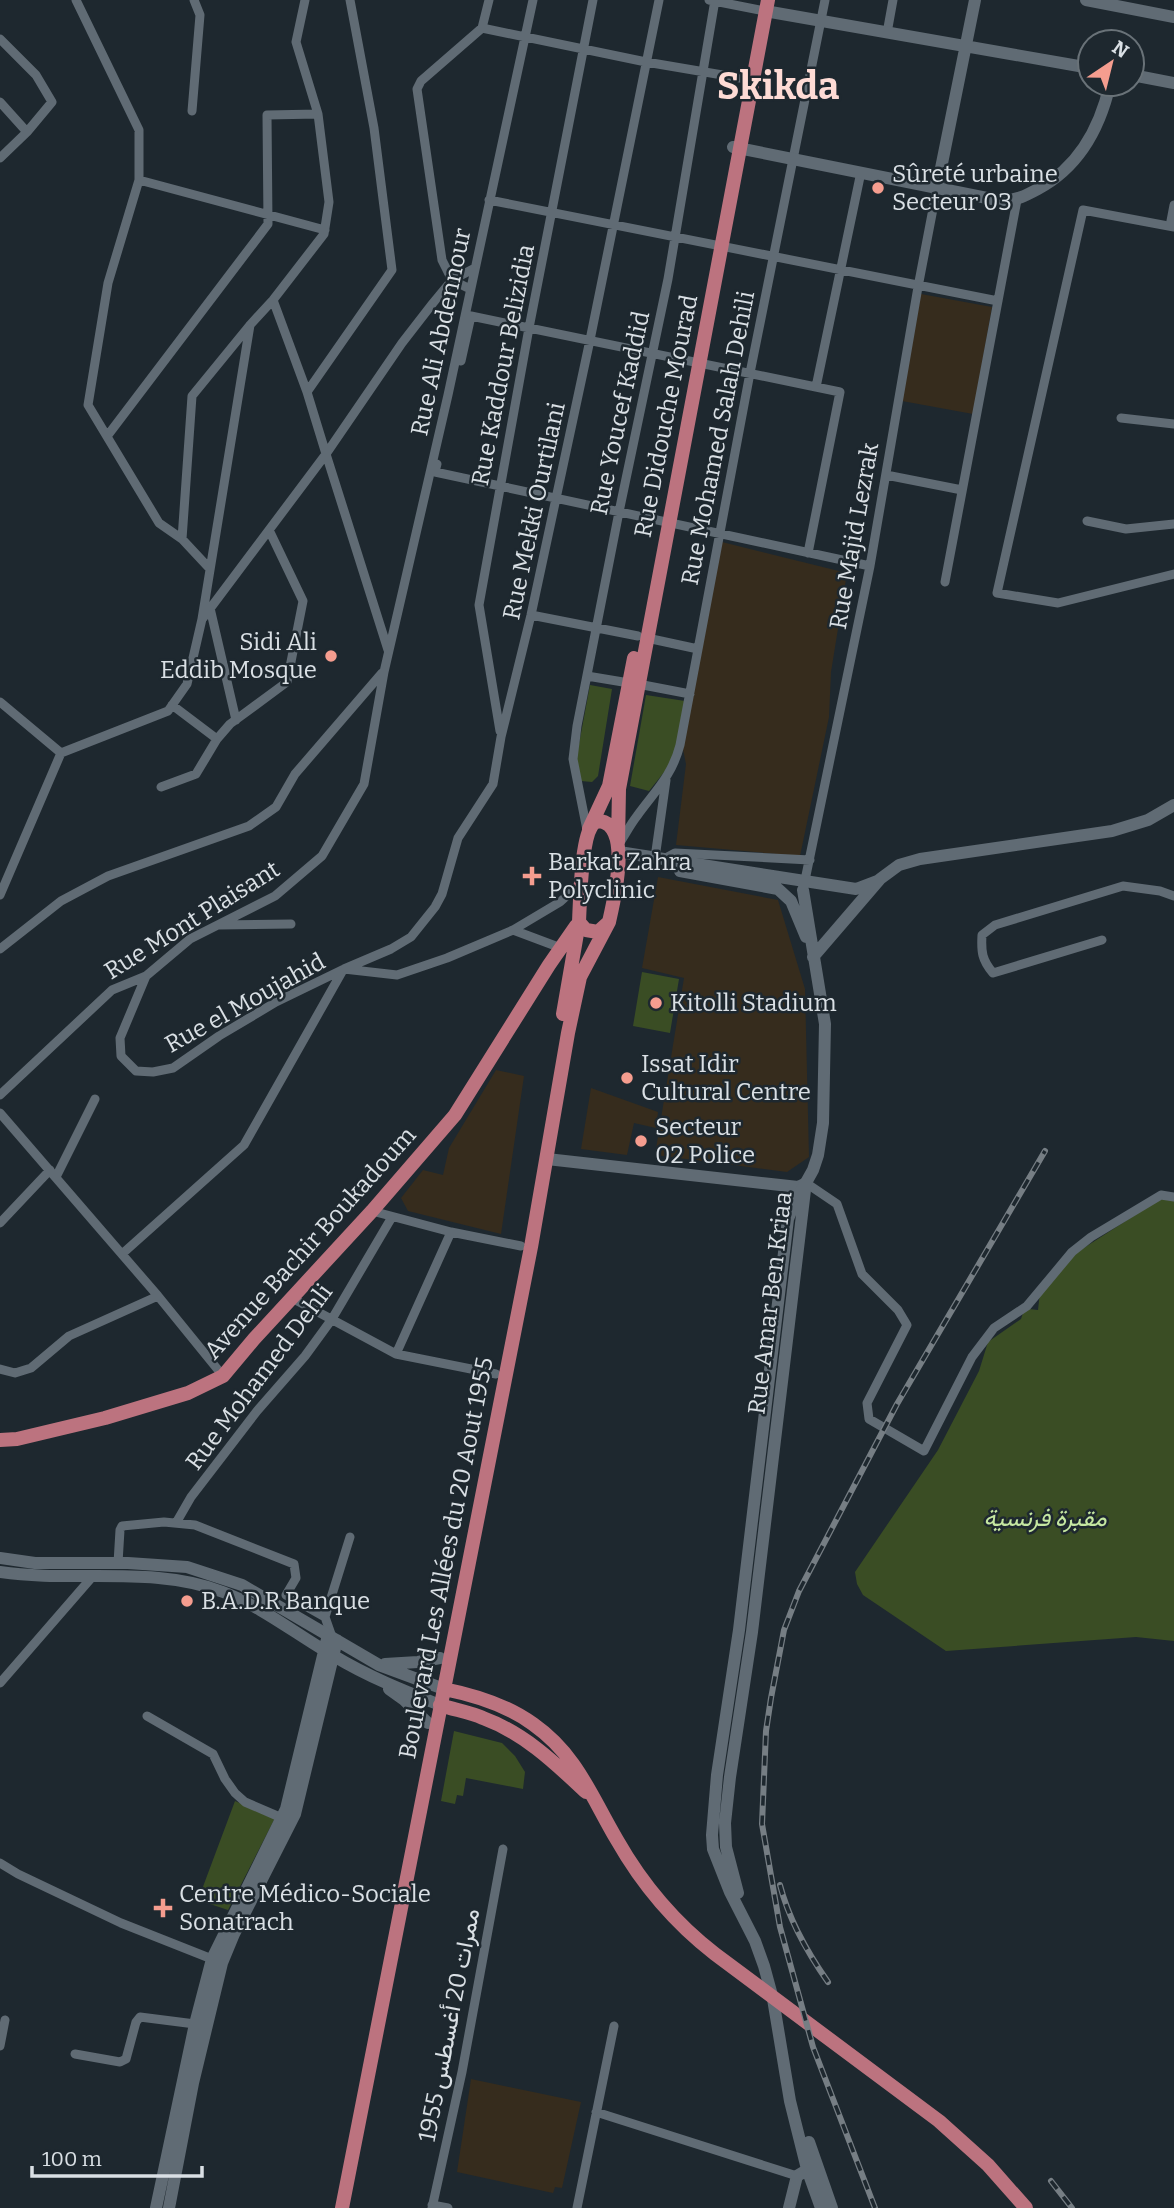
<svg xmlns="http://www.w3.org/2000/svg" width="1174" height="2208" viewBox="0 0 1174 2208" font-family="Bitter,Vazirmatn,serif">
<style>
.education{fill:#362c1d}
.green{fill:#3a4d24}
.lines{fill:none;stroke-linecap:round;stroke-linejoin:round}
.minor{stroke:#606b74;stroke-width:9}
.tertiary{stroke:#606b74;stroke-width:12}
.secondary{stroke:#606b74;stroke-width:12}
.primary{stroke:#bc737f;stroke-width:14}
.rail-casing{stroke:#767e84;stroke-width:6}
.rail{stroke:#1e282f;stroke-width:3.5;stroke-dasharray:10;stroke-linecap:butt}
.poi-dot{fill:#f59d8f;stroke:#1e282f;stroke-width:2.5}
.labels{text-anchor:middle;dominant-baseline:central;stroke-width:5;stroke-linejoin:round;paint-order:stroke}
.poi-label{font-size:24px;fill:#dae0e5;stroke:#1e282f;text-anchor:start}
.street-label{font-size:24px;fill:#dae0e5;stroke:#1e282f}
.park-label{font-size:24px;font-style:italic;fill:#c5e7a1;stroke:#1e282f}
.town-label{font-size:38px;font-weight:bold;fill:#fedbd5;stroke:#1e282f}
</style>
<rect width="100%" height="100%" fill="#1e282f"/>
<path class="education" d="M921,294l71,13 -19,107 -71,-13z
M722,542l125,31 -16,99 -2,45 -29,139 -124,-11 10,-81 -3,-15z
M658,877l120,23 27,89 4,168 -22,15 -132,-17 29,-177 -42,-10z
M496,1070l28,6 -23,158 -93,-23 -7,-13 22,-28 20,5 6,-27z
M591,1088l67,24 -2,16 -22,-5 -7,32 -46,-6z
M471,2079l110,23 -19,86 -7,-1 -2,6 -96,-21z"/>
<path class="green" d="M590,685l22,4 -14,87 -6,6 -11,-1 -5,-21z
M646,695l39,6 -12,60 -24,30 -19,-5z
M642,972l37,7 -9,54 -37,-7z
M1160,1199l14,2v440l-38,-4 -190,14 -83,-56 -6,-11 -2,-12 83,-122 41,-79 9,-29 33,-23 2,-6 6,-4 9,1 2,-18 36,-39z
M454,1731l48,12 13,13 10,16 -2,17 -57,-11 -3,18 -6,-1 -2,9 -14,-3z
M235,1801l40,17 -47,92 -30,-10z"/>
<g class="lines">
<path class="minor" d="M76,0l63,130v50l-31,103 -20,122 71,118 23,16 28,30
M489,0l-7,28 164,34 100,17
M709,0l56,11
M887,33l6,-33
M0,39l36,36 16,27 -25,30 -27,26
M0,102l27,30
M192,111l8,-96 -6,-15
M139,180l186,50
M489,200l509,101
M1170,226l4,-21
M1174,227l-91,-17 -86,383 61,10 116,-29
M470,289l-18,-9 -10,-20 -25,-171 4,-8 61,-53
M461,361l10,-45 369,76 -32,161
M816,387l45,-215
M307,392l85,-122 -18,-142 -24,-128
M1121,418l53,6
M108,435l160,-211 -1,-109 51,-1
M437,464l-2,8 435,94
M886,475l76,15
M1087,521l39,8 48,-5
M182,539l10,-143 58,-71 23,-25 51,-66 5,-32 -11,-88 -22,-72 9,-42
M945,582l72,-382
M210,608l26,112
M531,615l107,21
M203,618l123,-164 -19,-62 -34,-92
M647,638l51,11
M388,650l-62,-196 76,-111 31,-40 19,-23 23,-12
M587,676l42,7
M638,684l52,10
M0,702l61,51
M172,705l45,34
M500,731l-21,-126 50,-277 64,-328
M161,787l35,-13 21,-35 13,-15 57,-42 16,-81 -34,-71
M587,830l-14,-71 4,-33 42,-214 49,-233 47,-279
M619,844c6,-9 11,-19 18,-28 18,-25 35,-40 43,-71l70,-372 75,-373
M655,858l11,-78
M664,859l11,-6 135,7
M804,885l66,-319 48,-279 19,-99
M0,895l61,-142 107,-42 19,-27 15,-65 48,-294
M219,925l72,-1
M513,930l48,18
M1102,940l-109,33c-11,-13 -12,-21 -11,-38l13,-10 128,-39 37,5 14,5
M0,949l61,-48 47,-25 141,-50 27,-19 19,-33 87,-101
M344,969l53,6 50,-17 66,-28 47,-28 21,-19
M146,976l-26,62 1,18 15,15 17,1 20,-4 46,-32 57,-34 68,-33 47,-20 20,-12 24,-30 7,-13 16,-56 35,-54 8,-47 30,-122 59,-275 69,-340
M0,1095l112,-105 34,-14 44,-37 85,-43 20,-17 27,-23 42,-72 20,-112 64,-277 85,-395
M0,1113l158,183 65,80
M56,1177l39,-78
M806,1183l31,21 25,70 36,36 9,15 -40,78 2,16 55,32 48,-94 22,-29 33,-22 45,-54 19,-15 70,-42 13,2
M372,1211l79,21 70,14
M0,1223l50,-53
M122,1254l122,-109 99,-175
M292,1298l104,56 100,20
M396,1354l55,-122
M0,1369l15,4 16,-5 38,-32 89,-40
M176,1523l15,-26 66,-86 48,-55 27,-37 60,-102
M118,1563l2,-33 2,-4 42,-4 31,3 99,39 2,14 -10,17 39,22 7,20
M325,1617l25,-80
M0,1683l93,-107
M147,1716l66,38 12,25 10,14 10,9 37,16
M0,1863l18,11 103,49 96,38
M0,2046l5,-26
M75,2054l45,8 6,-3 10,-37 4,-5 55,7
M596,2112l201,64
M432,2205l16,3
M432,2208l30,-136 41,-223
M577,2208l37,-182"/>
<path class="tertiary" d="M547,1159l233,26 18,2 8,-4"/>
<path class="secondary" d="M1086,0l88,17
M765,11l325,57
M1132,75l42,8
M733,147l269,54c15,-1 23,-5 36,-12 41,-22 62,-61 72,-105
M937,188l38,-188
M619,852l237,37 21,-8
M680,871l98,18 13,12 15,36
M803,890l22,134 -2,99 -5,32 -5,15 -20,36 -5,13 -49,411 -22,145 -5,60 1,14 17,43 25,49 9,25 9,33 17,102 17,68 14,39
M813,957l67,-78 19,-14 21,-6 192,-28 36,-11 26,-15
M0,1558l35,5h93l59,4 55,18 137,80 65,24
M0,1572c73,11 152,-7 223,20 40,15 74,43 111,64 33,20 70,35 106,49
M385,1664l33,-2 22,-4
M389,1689l14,10 25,24
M738,1893l-12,-46 -1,-24 5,-46 22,-145 53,-442
M809,2142l23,66
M156,2208l39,-184 17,-65 74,-150 42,-174
M169,2208l24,-125 29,-120 12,-29 61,-120 42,-174
M789,2208l8,-32 15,-9"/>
<path class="primary" d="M600,821c32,5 14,79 9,101l-11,10 -12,-2 -7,-8c1,-20 2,-79 12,-95 3,-5 3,-4 9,-6z
M589,829l20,-43 25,-128
M618,842l1,-53 149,-789
M563,1014l16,-92
M0,1440l17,-1 88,-21 83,-25 35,-17 31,-37 118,-128 83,-96 94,-150 27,-39
M444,1689c30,6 63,16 89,35 44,31 58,72 84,116 25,44 58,83 98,114l224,167 49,44 38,43
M440,1705c15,5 29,7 43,13 41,15 72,45 103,74
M342,2208l189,-961 37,-214 12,-56 29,-55"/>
<defs>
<path id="rail" d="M780,1885c9,35 27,67 48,97
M1051,2181l21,27
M875,2208l-62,-161 -33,-120 -18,-103 4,-93 5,-33 13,-68 15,-39 98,-187 148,-253"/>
</defs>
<use href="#rail" class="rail-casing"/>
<use href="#rail" class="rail"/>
</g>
<g class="poi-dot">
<circle cx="878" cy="188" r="7"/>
<circle cx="331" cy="656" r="7"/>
<path d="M528.5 865.5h7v7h7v7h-7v7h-7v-7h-7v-7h7z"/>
<circle cx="656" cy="1003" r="7"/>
<circle cx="627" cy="1078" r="7"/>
<circle cx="641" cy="1141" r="7"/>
<circle cx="187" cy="1601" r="7"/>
<path d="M159.5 1897.5h7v7h7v7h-7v7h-7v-7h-7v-7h7z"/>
</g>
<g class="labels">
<g class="poi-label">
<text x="892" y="174">Sûreté urbaine<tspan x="892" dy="28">Secteur 03</tspan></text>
<text x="317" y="642" text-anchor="end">Sidi Ali<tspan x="317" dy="28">Eddib Mosque</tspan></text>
<text x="548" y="862">Barkat Zahra<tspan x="548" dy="28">Polyclinic</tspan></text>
<text x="670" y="1003">Kitolli Stadium</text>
<text x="641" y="1064">Issat Idir<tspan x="641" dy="28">Cultural Centre</tspan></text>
<text x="655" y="1127">Secteur<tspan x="655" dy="28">02 Police</tspan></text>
<text x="201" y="1601">B.A.D.R Banque</text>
<text x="179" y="1894">Centre Médico-Sociale<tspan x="179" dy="28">Sonatrach</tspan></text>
</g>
<g class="street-label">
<text transform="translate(441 332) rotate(-78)">Rue Ali Abdennour</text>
<text transform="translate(503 365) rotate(-79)">Rue Kaddour Belizidia</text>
<text transform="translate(620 413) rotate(-78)">Rue Youcef Kaddid</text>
<text transform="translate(666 416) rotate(-79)">Rue Didouche Mourad</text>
<text transform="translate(718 438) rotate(-79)">Rue Mohamed Salah Dehili</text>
<text transform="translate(534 511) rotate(-78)">Rue Mekki Ourtilani</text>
<text transform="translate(854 536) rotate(-80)">Rue Majid Lezrak</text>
<text transform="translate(192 920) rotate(-32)">Rue Mont Plaisant</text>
<text transform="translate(245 1003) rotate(-29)">Rue el Moujahid</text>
<text transform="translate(310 1243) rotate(-48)">Avenue Bachir Boukadoum</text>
<text transform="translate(770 1303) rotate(-83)">Rue Amar Ben Kriaa</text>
<text transform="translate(259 1377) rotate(-53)">Rue Mohamed Dehli</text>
<text transform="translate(446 1558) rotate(-79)">Boulevard Les Allées du 20 Aout 1955</text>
<text transform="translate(449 2025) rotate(-79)">ممرات 20 أغسطس 1955</text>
</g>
<g class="park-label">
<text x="1045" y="1518">مقبرة فرنسية</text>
</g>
<g class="town-label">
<text x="778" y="86">Skikda</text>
</g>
</g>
<g transform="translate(1111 63) rotate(35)"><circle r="33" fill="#1e282f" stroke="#697278" stroke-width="2"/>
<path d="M0-5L12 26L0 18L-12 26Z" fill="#f59d8f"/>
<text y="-10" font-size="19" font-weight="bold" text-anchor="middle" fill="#dae0e5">N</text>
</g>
<path d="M32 2166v10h170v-10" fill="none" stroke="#dae0e5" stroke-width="3.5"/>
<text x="42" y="2166" font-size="21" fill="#dae0e5" stroke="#1e282f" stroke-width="5" paint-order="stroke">100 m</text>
</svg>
